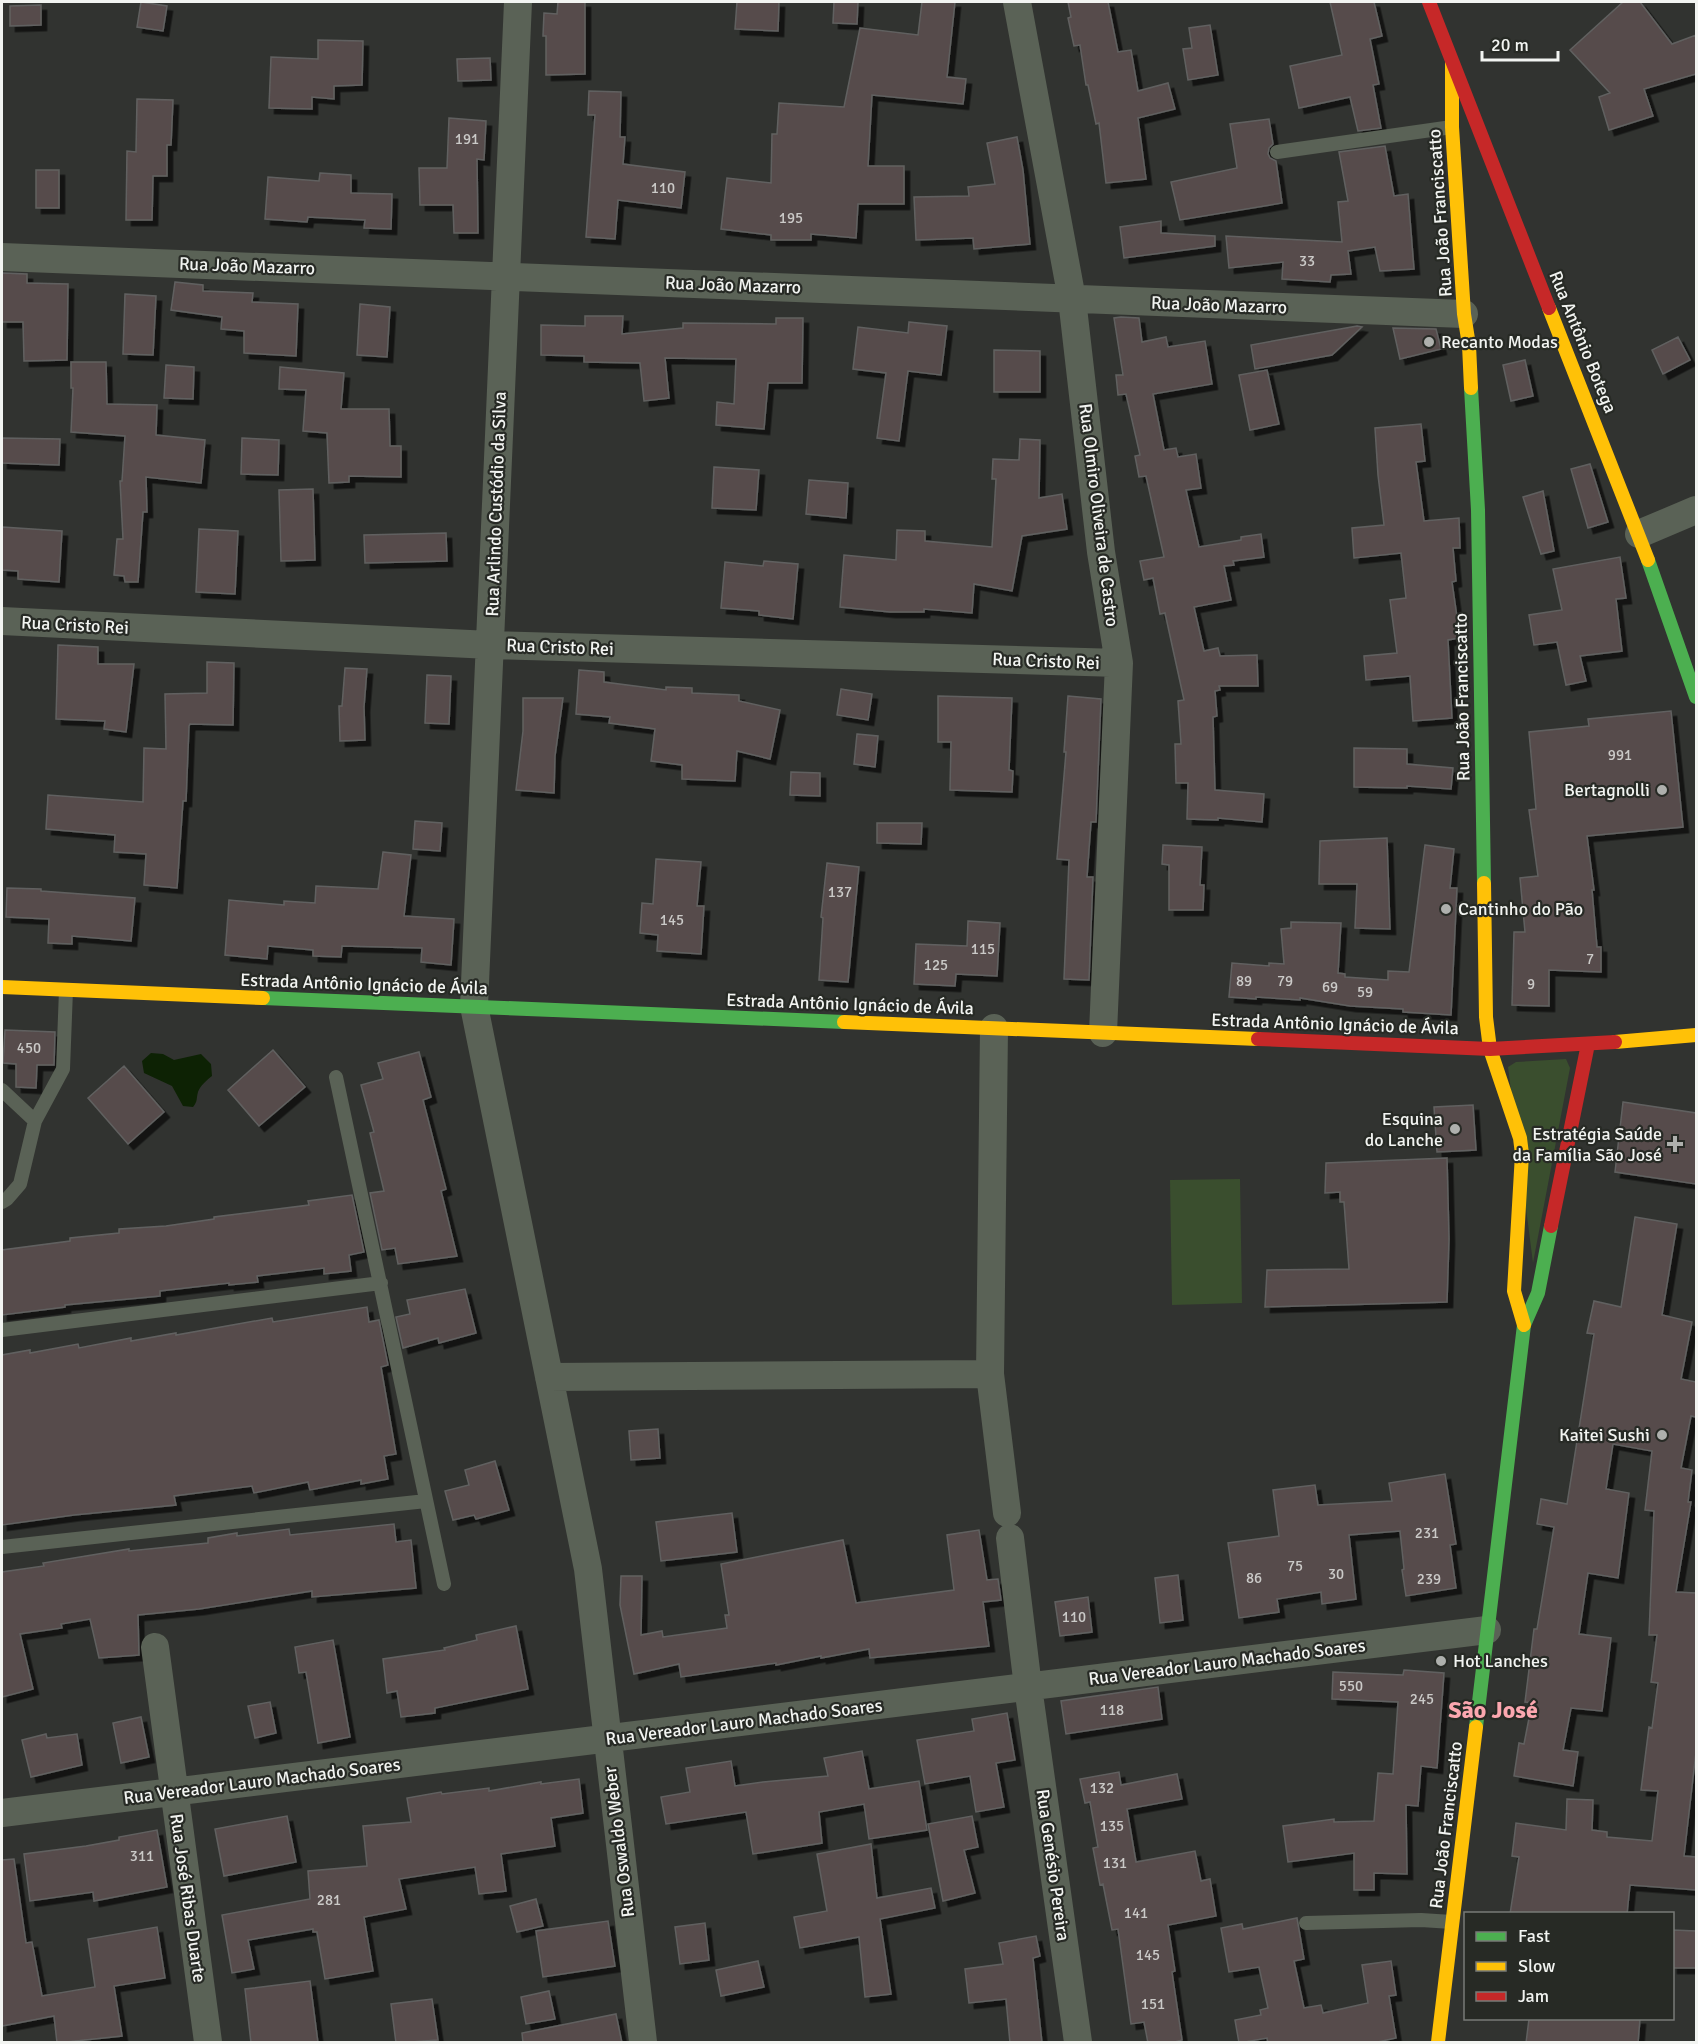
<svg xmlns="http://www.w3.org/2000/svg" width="1698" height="2044" viewBox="0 0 1698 2044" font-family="Signika,sans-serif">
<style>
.green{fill:#3a4e2e}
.water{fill:#0d2204}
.building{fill:#564b4b;stroke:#616160;stroke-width:1.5;filter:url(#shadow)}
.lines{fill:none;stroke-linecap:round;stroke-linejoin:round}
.lane{stroke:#5a6256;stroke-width:14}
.street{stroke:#5a6256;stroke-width:28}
.fast{stroke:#4caf50;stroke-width:14}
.slow{stroke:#ffc107;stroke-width:14}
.jam{stroke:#c62828;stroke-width:14}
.poi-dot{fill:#aeb0ad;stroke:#272a25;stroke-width:2}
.labels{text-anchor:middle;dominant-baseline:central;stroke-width:4.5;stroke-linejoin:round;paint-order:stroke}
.number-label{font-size:15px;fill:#cbcac8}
.street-label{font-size:18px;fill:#f2f4f1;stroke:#272a25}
.poi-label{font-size:18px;fill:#f2f4f1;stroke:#272a25;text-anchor:end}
.district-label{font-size:24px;font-weight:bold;fill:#fba7af;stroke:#272a25}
</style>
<defs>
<filter id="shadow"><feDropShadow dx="5.5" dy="5.5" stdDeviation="0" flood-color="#0009"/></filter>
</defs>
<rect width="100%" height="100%" fill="#313330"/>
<path class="green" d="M1566,1059l4,9 -37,195 -25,-196 8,-5z
M1240,1179l2,124 -70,2 -2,-125z"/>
<path class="water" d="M151,1053l12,1 11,6 27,-6 10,10 1,12c-5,4 -12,10 -14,16 -2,7 0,9 -5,15l-10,-1 -11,-20 -28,-13 -2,-12z"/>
<path class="building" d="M141,2l26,4 -4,25 -26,-4z
M558,2h27v72l-39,1v-39h-3l1,-23 13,1z
M737,2h42l-1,29 -43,-2z
M834,2h24l-1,22 -24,-1z
M922,2h33l-8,75 19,2 -3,25 -91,-9 -4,71h36v38h-46l-2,34 -45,-4v6h-40v-5l-50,-6 6,-51 44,5 1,-49h5l2,-31 65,4 16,-79 58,7z
M1068,2h40l10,50 13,-2 7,41 30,-8 7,26 -37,9 8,61 -40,4 -7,-60 -3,1 -8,-39h-2l-6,-40 -6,1 -6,-28 3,-1z
M1330,2h44l8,34 -12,3 9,45 -6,1 8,43 -23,3 -8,-34 -51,11 -9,-42 52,-11z
M1623,2h17l32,42 24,-9v39l-52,15 9,27 -44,14 -10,-33 11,-4 -40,-43z
M41,5v20l-31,1v-20z
M1210,25l8,50 -30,5 -5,-31 9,-1 -3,-20z
M318,40l45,1 -1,44 -28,1v13l-22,-2v12l-43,-1 2,-51 47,2z
M490,58l1,22 -33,1 -1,-22z
M589,91l32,1 -1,45h5l-2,27 62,8 -4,36 -63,-8 -3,39 -29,-2 9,-122h-7z
M137,99l36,1 -2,45h-4v31h-14l-1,44h-26l1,-69 9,1z
M449,118l37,3 -2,39 -7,-1 1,74h-24l-1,-28h-33l-1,-37h28z
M1269,119l4,25 -4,4 -1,6 2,4 6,3 6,42 -102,17 -9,-38 66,-14 -7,-44z
M1017,137l6,33 7,74 -56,5 -1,-11 -57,2 -2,-43 55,-1 -1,-9 27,-3 -8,-41z
M1385,146l9,50 14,-2 6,75 -34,2 -5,-24 -27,4 3,23 -20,1 -1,7 -48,-3 1,-17 -54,6 -3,-32 116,6 -4,-40 10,-1 -9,-49z
M36,170h23v38h-23z
M320,173l31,2v18l41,1 -1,35 -27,-1 1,-8 -57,-3 -1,5 -42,-3 3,-42 51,4z
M1161,221v12l54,3v10l-91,12 -4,-31z
M2,273l25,1v9l41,1 -1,76 -43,1 -1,-39h-21z
M175,282l28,3v6l50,2 -1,9 46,2 -2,52 -52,-3v-22l-23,-2 1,-12 -51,-7z
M125,294l31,2 -3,59 -30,-1z
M360,304l30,3 -3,50 -30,-2z
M585,316h38l-1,18 61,-6v-5l93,1v-6h27l-1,65h-34l-4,46 -48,-4 1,-23 17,2 2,-45 -71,-1 4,40 -25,3 -4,-38 -56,-1v-6l-43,-1v-30l44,1z
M1121,317l18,1 3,24 24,-5 2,10 37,-6 7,43 -59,10 11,56 12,-2 2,9 18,-3 5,34 -15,2 13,57 42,-7v-3l20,-3 3,23 -31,4 1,4 -10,1 7,34 -37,7 10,44 14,-3 2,8 37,-1 1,31h-39l1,4 -5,1 2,25 -4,1 2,73 49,4 -2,28 -44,-4v2l-31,-1 1,-36h-12l-1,-39h6l-3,-43 6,-1 -19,-87 -5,1 -7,-36 -9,2 -4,-19 24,-4 -18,-81 -7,1 -4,-21 5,-1 -14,-61 -8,1 -2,-20h7l-9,-57z
M909,322l38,4 -6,49 -33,-4 -9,70 -22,-3 9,-65 -33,-4 5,-42 50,6z
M1357,326l5,1 -30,28 -77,14 -4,-24z
M1393,328l43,1 5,20 -41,10z
M1678,337l12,23 -27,14 -11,-24z
M994,350l46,1v41h-46z
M1525,360l8,36 -22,5 -8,-36z
M71,362h35l1,42 50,1 -1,30 49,5 -4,43 -55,-6 1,35h-4l-5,70h-13l-1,-6 -10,-1 3,-36h6l-3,-58h2l3,-45 -54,-4 2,-44h-2z
M166,365l28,2 -1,32 -29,-1z
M280,367l64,6 -3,36h48l1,37h11v31l-52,-1v6l-20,1 -2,-50 -24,-2 3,-41 -27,-1z
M1267,370l12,54 -29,6 -11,-55z
M1421,424l4,37 -9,1 8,59 35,-3 1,30h-7l3,33 -4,1 8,56 -12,2 4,78 -39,3 -3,-45 -44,4 -2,-24 33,-3 -7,-53 16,-2 -5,-45 -47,5 -2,-30 32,-3 -6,-50 -3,-47z
M2,438l58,1 -1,26 -57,-2z
M242,438l37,2 -1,35 -37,-1z
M1020,439l20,1 -1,58 23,-4 5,35 -45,7 -10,55 -38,-7 -2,29 -48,-4v3h-34l-50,-5 4,-52 52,5 1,-30 28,1v10l67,6 4,-68h-4l1,-20 26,1z
M1590,464l18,58 -20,6 -17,-59z
M714,467l45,3 -3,40 -44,-2z
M809,480l39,3 -2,35 -40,-4z
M313,489l2,71 -34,1 -2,-71z
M1543,491l11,60 -13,3 -18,-57z
M2,527l60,4 -3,51 -41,-3v-8l-16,-1z
M199,529l39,2 -3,63 -39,-2z
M446,533l1,28 -82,2 -1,-28z
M1620,557l6,41 -10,1 6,52 -42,5 6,25 -20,4 -9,-43 -23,3 -5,-30 33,-5 -9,-41z
M764,561l34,3 -5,55 -34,-4v-4l-38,-3 4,-46 38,4z
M58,645l40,2v17h36l-8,68 -22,-3 1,-8 -49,-2z
M207,662l27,1 -1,62 -43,-1 -1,2 -3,75h-3l-6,87 -33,-3 2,-31 -32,-2 1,-17 -69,-6 2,-34 95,7 1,-54 22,1 -1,-55 42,-1z
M345,668l22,1 -3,38 1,33 -25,1 -1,-35h3z
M579,670l25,2v10l62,8v-3l26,1v5l47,2v6l41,9 -10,49 -33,-8 -2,30 -53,-2v-14l-31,-4 4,-32 -46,-6 1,-6 -34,-3z
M427,675l24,1 -2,48 -24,-1z
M841,689l31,5 -4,26 -31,-5z
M938,696l74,2 -3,72 4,1 -1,21 -62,-2 1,-48h-13z
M1068,696l33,3 -5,123h-5l-4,55h6l-4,103 -25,-1 5,-119 -12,-1 9,-107h-2z
M523,698h40l-8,58 -1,37 -38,-3 7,-59z
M1671,711l12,116 -96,9 7,54h-2l5,57h4v25l-52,-2v36l-37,-1 2,-73h11l-5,-54 18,-2 -9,-66 7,-1 -7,-77 60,-6 -1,-7z
M857,734l21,2 -3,31 -21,-3z
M1354,748l53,1v15l46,4 -2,21 -44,-3v2l-53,-1z
M791,772l29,1v23l-30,-1z
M415,821l27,2 -2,28 -27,-2z
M877,823h45l-1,21 -44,-1z
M1387,838l3,91 -35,-1 2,-44h-38l1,-43z
M1163,845l39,2 -2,38h4l-1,25h-34v-45l-7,-1z
M1425,845l29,4 -4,39h7l-6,127 -48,-3v-3l-53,-3 -50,-8v2l-44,-3v2l-27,-2 3,-34 37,3v-3l15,1 -3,-35 10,-1v-6l50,1 -3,50 7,1v3l43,3v-9l21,1z
M383,852l28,3 -7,61 50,3 -3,46 -30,-3 1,-14 -80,-2 -1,11 -28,-1v-6l-45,-4 -1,13 -42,-4 4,-55 55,5v-4l31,2 1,-17 62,3z
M656,859l45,3 -4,44h7l-3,48 -44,-3 1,-16 -18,-2 2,-30 11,1z
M827,863l32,4 -11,115 -29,-2 4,-62 -2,-1z
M7,888l34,1v2l94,7 -4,43 -59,-5v8l-24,-1 1,-24 -43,-2z
M968,921l32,2 -3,53 -41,-2 -1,12 -41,-2 2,-40 51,2z
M5,1030l50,2 -1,33h-17l-1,23 -20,-1v-23l-13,-1z
M273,1050l32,37 -46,39 -31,-36z
M419,1052l12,45 -8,3 23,89 -5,2 16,65 -59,8 -3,-16 -13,2 -12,-57 14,-2 -14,-58 4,-1 -13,-47 22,-6 -5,-16z
M124,1066l40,46 -36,32 -40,-46z
M1623,1102l73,11v71l-81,-12z
M1473,1105l3,45 -39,2 -3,-45z
M1447,1158l2,81 -2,63 -182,5 2,-37 82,-1 -5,-67h-4v-10l-15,1 1,-30z
M352,1195l12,57 -15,3 2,16 -27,3v-6l-67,8 1,6 -29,3v-2l-69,8v5l-95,9v2l-63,8v-65l68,-9v-3l49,-5v-4l47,-3 48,-7v-2l95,-12 -1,-4z
M1635,1217l42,7 -15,91 30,7 -11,57 15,3v35l-5,-1 -10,52 11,2 -4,32h3l-15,90 20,1v159l-12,104 12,1v33l-66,-5 -3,29h-117l9,-57 -7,-1 4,-33 50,7 1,-31 26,1 -1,30 15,2v5l45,4 6,-50 -17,-1 8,-63 3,1 6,-45 -7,-1 6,-47h-8l5,-124 -9,-1 7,-59 -39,-7 -7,45 23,4 -11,85 -30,-5 -9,61 32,4 -9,73 -31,-3 -8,42 15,2 -5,34 -59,-10 5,-33 5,1 8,-41 -7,-1 9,-73h3l17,-102 -17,-3 4,-25 26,5 27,-170 -7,-1 7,-32 27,6z
M465,1289l11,44 -37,10 -1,-5 -35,10 -7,-31 14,-3 -3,-14z
M367,1307l2,15 10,-2 9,45 -7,2 15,87 -12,2 4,23 -27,5v-4l-51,10 -2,-8 -54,11 -2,-7 -78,10 2,9 -102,10 -72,10v-170l28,-5v3l48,-9 1,4 52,-10v3l45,-8v2l96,-17 1,4z
M658,1429l2,29 -29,2 -2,-29z
M495,1461l14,49 -33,9 -2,-4 -21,5 -8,-29 24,-6 -4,-15z
M1445,1474l11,70 -6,1 6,43 -50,8 -4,-26 2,-1 -4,-38 -51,4 7,64 -34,5 -1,-12 -44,7 2,13 -40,6 -11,-75 51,-7 -6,-46 42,-5 3,20 74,-4 -3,-18z
M732,1513l5,39 -76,9 -5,-39z
M394,1524l2,18 15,-2 5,48 -104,9v-6l-113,18 -61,6 1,40 -40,3 -9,-39 -29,5 1,4 -42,6 13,55 -31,8v-125l42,-6 -1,-3 86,-14v2l79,-8v-5l29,-5v3l52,-7 1,6z
M979,1530l8,50 11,-1 3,21 -18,2 6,44 -119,12 -1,-9 -48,9v-2l-45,9v-2l-95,14 -2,-13 -45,10 -14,-69 1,-29h21l-1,59 21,-4 1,6 64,-9 -2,-13h4l-8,-51 122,-24 13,63 98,-13 -7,-55z
M1178,1575l5,45 -23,3 -5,-45z
M1088,1597l4,35 -32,4 -5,-34z
M516,1626l12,63 -93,19v5l-34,4 -4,-26 -10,2 -4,-34 62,-9 -1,-2 33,-8 -1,-5z
M333,1640l17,97 -32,6 -12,-71 -7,1 -4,-26z
M1404,1670l40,3 -7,95 -16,-2 -3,40 -12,-1 1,69 -33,-1v17h-20v-37l-66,9 -5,-36 51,-7v3l40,-1 4,-48 15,1 5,-72 -66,-3 1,-27 70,3z
M1158,1687l4,32 -96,15 -5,-33z
M270,1702l6,31 -21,5 -7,-32z
M1007,1713l8,47 -19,3 8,44 -28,5 -6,-36 -45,8 -8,-44 57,-9 -2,-12z
M141,1717l8,40 -28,6 -8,-40z
M46,1734l1,4 30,-4 5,31 -51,12 -9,-37z
M862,1751l7,38 50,-8 8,49 -58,9 -5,-35 -45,8 3,31 -69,11 -7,-42 -80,12 -5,-27 29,-5 -4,-24 45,-7 4,25 28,-4 65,-6 -4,-18z
M1119,1772l2,13 56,-11 5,25 -55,10 9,53 59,-11 6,30 9,-2 6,37 -48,9 7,46 -3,1 10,68 -11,3h-23l-4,-21 -13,2 -13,-95 -6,1 -9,-46 -3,1 -7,-37 5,-1 -8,-45 -5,1 -5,-24z
M579,1779l4,34 -32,5 4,28 -54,8 5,37 -27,3 -4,-27 -76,12 7,30 -42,8 9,54 -48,8 -8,-47h-4v-3l-65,11 6,29 -22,4 -10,-58 88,-16 -2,-28 59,-5 -4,-40 48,-4 -4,-24 34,-6 1,2 47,-6v3l52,-9v2z
M287,1816l9,46 -72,14 -9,-47z
M972,1816l6,31 -14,3 11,43 -32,8 -15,-77z
M157,1830l10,57 -73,14 -1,-9 -63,9 -6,-47 62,-8 33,-6v-3z
M871,1844l6,54 54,-10 4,20 -55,11 11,75 -26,3 -6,-60 -59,11 -6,-31 33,-6 -10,-57z
M14,1859l12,84 6,-1 10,54 53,-9 -7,-48 69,-12 8,51 -51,8 8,50 -65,7 -3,-27 -52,10v-166z
M536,1899l7,27 -26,6 -7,-26z
M1297,1918l7,41 -10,2 10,47 17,-3 2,8 45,-10 -6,-38 29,-4 5,34 -7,1 7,42 -23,5h-105l-1,-5 -28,5 -4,-23 26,-5 -1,-5 8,-2 -9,-41 -30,5 -8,-44 21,-4 1,5z
M608,1921l7,45 -72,11 -7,-46z
M705,1923l4,37 -29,4 -5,-37z
M1672,1930l24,1v37h-24z
M1036,1936l4,20 -7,2 9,85h-32l-4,-44 -37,4 -4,-34 38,-5 -4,-21z
M758,1961l6,26 -43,9 -5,-26z
M310,1981l8,62h-67l-6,-54z
M549,1991l6,28 -29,5 -5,-27z
M432,1999l6,41 -42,3 -5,-39z
M616,2014l6,29h-99l-1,-10z
M1529,2019h111l-2,24h-112z"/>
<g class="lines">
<path class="lane" d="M1277,152l175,-25
M336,1077l108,507
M2,1090l33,31
M2,1202l5,-3 13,-15 15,-63 28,-52 3,-79
M2,1330l379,-47
M2,1547l424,-46
M1306,1923l115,-3 31,2"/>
<path class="street" d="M518,2l-44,1004 114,563 55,473
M1017,2l55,297 29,253 18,111 -16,370
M2,257l1462,57
M1639,534l57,-24
M2,621l488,24 629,18
M994,1028l-4,346 17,139
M549,1377l441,-3
M1010,1538l18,149 50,355
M155,1647l53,395
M2,1813l1485,-183"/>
<path class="fast" d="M1471,388l7,122 6,373
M1648,560l48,137
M263,998l581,24
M1476,1727l48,-402 14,-32 13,-67"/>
<path class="slow" d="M1452,63v64l12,187 5,31 2,43
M1549,308l99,252
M1484,883l2,134 4,32 30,89 2,16 -8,137 10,34
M2,987l261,11
M844,1022l414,17
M1615,1042l81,-7
M1438,2042l38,-315"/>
<path class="jam" d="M1429,2l120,306
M1258,1039l232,10 125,-7
M1551,1226l37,-182"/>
</g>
<g class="poi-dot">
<circle cx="1429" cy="342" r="6"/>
<circle cx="1662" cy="790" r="6"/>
<circle cx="1446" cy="909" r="6"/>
<circle cx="1455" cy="1129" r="6"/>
<path d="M1672 1135h6v6h6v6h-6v6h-6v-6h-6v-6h6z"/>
<circle cx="1662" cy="1435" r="6"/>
<circle cx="1441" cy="1661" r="6"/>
</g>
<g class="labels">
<g class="number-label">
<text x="467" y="139">191</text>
<text x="663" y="188">110</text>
<text x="791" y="218">195</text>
<text x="1307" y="261">33</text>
<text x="1620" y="755">991</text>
<text x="840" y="892">137</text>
<text x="672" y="920">145</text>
<text x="983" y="949">115</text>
<text x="1590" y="959">7</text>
<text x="936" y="965">125</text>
<text x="1244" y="981">89</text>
<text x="1285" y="981">79</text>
<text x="1531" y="984">9</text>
<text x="1330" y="987">69</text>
<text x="1365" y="992">59</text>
<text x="29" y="1048">450</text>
<text x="1427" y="1533">231</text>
<text x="1295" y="1566">75</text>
<text x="1336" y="1574">30</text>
<text x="1254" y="1578">86</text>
<text x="1429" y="1579">239</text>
<text x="1074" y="1617">110</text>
<text x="1351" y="1686">550</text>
<text x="1422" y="1699">245</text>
<text x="1112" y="1710">118</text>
<text x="1102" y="1788">132</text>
<text x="1112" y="1826">135</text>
<text x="142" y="1856">311</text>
<text x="1115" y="1863">131</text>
<text x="329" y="1900">281</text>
<text x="1136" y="1913">141</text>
<text x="1148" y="1955">145</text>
<text x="1153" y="2004">151</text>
</g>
<g class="street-label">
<text transform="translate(1440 213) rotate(-94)">Rua João Franciscatto</text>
<text transform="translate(247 266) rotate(2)">Rua João Mazarro</text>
<text transform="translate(733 285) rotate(2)">Rua João Mazarro</text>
<text transform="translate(1219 305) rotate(2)">Rua João Mazarro</text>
<text transform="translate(1583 342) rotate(68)">Rua Antônio Botega</text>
<text transform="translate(496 504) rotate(-88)">Rua Arlindo Custódio da Silva</text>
<text transform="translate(1099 515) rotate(83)">Rua Olmiro Oliveira de Castro</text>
<text transform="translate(75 625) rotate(3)">Rua Cristo Rei</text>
<text transform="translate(560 647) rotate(2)">Rua Cristo Rei</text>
<text transform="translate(1046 661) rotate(2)">Rua Cristo Rei</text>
<text transform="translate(1462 697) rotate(-91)">Rua João Franciscatto</text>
<text transform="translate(364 984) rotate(2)">Estrada Antônio Ignácio de Ávila</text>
<text transform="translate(850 1004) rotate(2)">Estrada Antônio Ignácio de Ávila</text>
<text transform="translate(1335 1024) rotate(2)">Estrada Antônio Ignácio de Ávila</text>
<text transform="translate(1227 1662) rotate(-7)">Rua Vereador Lauro Machado Soares</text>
<text transform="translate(744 1722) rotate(-7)">Rua Vereador Lauro Machado Soares</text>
<text transform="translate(262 1781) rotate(-7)">Rua Vereador Lauro Machado Soares</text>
<text transform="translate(1446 1825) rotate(-83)">Rua João Franciscatto</text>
<text transform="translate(619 1842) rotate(-97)">Rua Oswaldo Weber</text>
<text transform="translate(1053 1865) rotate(82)">Rua Genésio Pereira</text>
<text transform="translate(188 1898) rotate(82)">Rua José Ribas Duarte</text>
</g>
<g class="poi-label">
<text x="1441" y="342" text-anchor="start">Recanto Modas</text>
<text x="1650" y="790">Bertagnolli</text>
<text x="1458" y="909" text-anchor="start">Cantinho do Pão</text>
<text x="1443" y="1119">Esquina<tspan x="1443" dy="21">do Lanche</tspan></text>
<text x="1662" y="1134">Estratégia Saúde<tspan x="1662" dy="21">da Família São José</tspan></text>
<text x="1650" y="1435">Kaitei Sushi</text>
<text x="1453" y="1661" text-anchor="start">Hot Lanches</text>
</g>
<g class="district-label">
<text x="1493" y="1710">São José</text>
</g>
</g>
<rect width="1698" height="2044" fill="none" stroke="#f2f4f1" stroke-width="6"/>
<rect x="1464" y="1912" width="210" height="108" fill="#272a25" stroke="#787b77" stroke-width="1.5"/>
<rect x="1476" y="1932" width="30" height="9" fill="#4caf50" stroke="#787b77" stroke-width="1.5"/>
<text x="1518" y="1942" font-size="18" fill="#f2f4f1">Fast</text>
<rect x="1476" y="1962" width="30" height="9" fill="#ffc107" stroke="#787b77" stroke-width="1.5"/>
<text x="1518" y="1972" font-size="18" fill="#f2f4f1">Slow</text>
<rect x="1476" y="1992" width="30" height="9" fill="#c62828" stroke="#787b77" stroke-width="1.5"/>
<text x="1518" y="2002" font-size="18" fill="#f2f4f1">Jam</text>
<path d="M1482 51v9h76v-9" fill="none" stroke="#f2f4f1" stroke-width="3"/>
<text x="1491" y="51" font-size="18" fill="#f2f4f1" stroke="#272a25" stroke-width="4.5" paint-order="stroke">20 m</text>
</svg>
